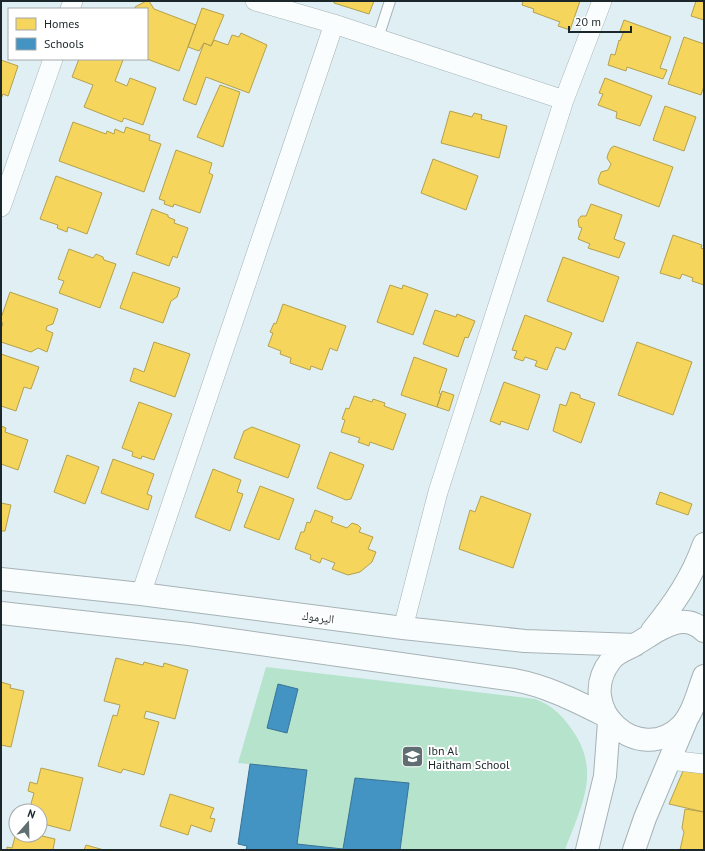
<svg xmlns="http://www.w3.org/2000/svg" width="705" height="851" viewBox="0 0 705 851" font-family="'PT Sans','Noto Naskh Arabic',sans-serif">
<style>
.green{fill:#b5e3cc;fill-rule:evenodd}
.homes{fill:#f6d55c;stroke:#b4a14d}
.schools{fill:#4393c3;stroke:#377395}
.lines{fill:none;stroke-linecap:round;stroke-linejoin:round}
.service-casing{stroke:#a6b2b6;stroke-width:12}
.minor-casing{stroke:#a6b2b6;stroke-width:20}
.tertiary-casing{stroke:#a6b2b6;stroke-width:24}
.service{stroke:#fafdfd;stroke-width:10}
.minor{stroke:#fafdfd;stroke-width:19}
.tertiary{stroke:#fafdfd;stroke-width:22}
.labels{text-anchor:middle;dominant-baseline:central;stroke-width:4;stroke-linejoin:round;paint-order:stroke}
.street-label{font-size:12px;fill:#1b272a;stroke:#fff}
.poi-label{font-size:12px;fill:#1b272a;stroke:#fff;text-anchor:start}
</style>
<rect width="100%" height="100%" fill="#dfeff4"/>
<path class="green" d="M266,667l269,32c16,6 26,15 35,28 33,43 11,79 -5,123h-165l9,-67 -54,-5 -12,71 -46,-5 10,-74 -69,-7zM278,684l20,5 -11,44 -20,-6z"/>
<path class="homes" d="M146,1h3l5,8 42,16 -17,46 -32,-12v-50h-11l-1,-2z
M334,1h40l-5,13 -35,-11z
M523,1h57l-10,29 -12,-4 2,-4 -27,-10 1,-3 -12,-4z
M696,1h8v19l-13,-4z
M202,8l22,7 -13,31 -7,-3 -5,8 -11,-4z
M624,20l47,17 -11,31 7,2 -4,9 -36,-12 -1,4 -18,-6 3,-11 4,1 4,-15 1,1 3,-8 -3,-2z
M241,33l26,12 -18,48 -43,-16 -10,28 -13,-5 21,-57 7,3 3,-6 14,5 4,-10 7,2z
M684,37l20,7v42l-3,9 -33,-11z
M79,59h40l4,1 -8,21 12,5 3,-8 26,10 -13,37 -19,-7 -2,4 -38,-15 9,-22 -21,-8z
M1,60l17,6 -10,30 -5,-2 -2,5z
M605,78l47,18 -12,30 -24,-8 1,-6 -19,-7 5,-11 -4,-1z
M220,85l20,7 -17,55 -26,-10z
M665,106l31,11 -12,34 -31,-11z
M450,111l22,6 2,-4 8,2 -1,4 26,7 -8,32 -58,-15z
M73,122l33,12 1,-3 7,3 1,-5 9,4 2,-6 24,8 -1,5 12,4 -17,48 -85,-31z
M614,146l59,21 -14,40 -60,-23 -1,-4 3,-8 7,-2 3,-6 -4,-6 1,-4 3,-6z
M176,150l36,13 -3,10 4,2 -13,38 -26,-9 -1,3 -9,-3 1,-3 -6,-2z
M433,159l45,17 -12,34 -45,-17z
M56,176l46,17 -15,41 -19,-7 -1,5 -10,-4 1,-3 -18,-6z
M591,204l31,11 -8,24 11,4 -6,15 -31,-10 2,-4 -12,-5 4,-11 -3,-1 -1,-7 3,-4h5z
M152,209l16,6v2l7,3 -1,3 14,5 -11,30 -4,-2 -4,10 -33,-12z
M673,235l29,10 -1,3 3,1v36l-12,-4 1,-3 -11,-4 -2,5 -20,-6z
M69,249l24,9 3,-4 7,3 1,3 12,4 -16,44 -41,-15 5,-12 -6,-2z
M563,257l56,20 -16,45 -56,-21z
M133,272l47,16 -3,9 -6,4 -8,22 -43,-15z
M390,285l12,4 1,-4 25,9 -15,41 -36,-13z
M10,292l48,17 -5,15 -6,2 -1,4 7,3 -6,19 -9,-4 -7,4 -30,-10v-13l2,-6 -2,-1v-4z
M283,304l63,22 -9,25 -7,-3 -8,22 -11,-4 -1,4 -20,-7 1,-5 -11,-4 1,-3 -13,-5 5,-13 -3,-1 4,-9 2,1z
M435,310l21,7 1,-3 18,7 -7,17 -3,-1 -7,20 -35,-13z
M525,315l47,18 -7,17 -9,-3 -9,23 -12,-4 2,-5 -12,-4 -2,4 -9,-3 3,-7 -5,-1z
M154,342l36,12 -15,43 -45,-16 4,-13 10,4z
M637,342l55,20 -19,53 -55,-20z
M1,354l38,13 -8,22 -7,-2 -8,24 -15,-5z
M414,357l33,12 -8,24 2,1 -4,13 -36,-12z
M504,382l36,13 -12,35 -27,-9 -1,4 -10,-4z
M442,391l12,4 -5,16 -12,-4z
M571,392l9,3v3l15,5 -14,40 -28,-12 7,-27 6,2z
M354,396l18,6 1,-3 12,4 -1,3 22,8 -13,36 -23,-8 -1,4 -11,-4 2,-4 -19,-6 4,-12 -3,-1 4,-11 3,1z
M139,402l33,12 -18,46 -12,-4 -1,3 -9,-3 1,-4 -11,-4z
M1,426l5,2 -1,4 23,8 -10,30 -17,-6z
M252,427l48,18 -12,33 -54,-20 10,-27z
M330,452l34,13 -13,34 -5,1 -29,-12z
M67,455l32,12 -14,37 -31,-12z
M113,459l41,15 -7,20 5,2 -4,14 -47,-17z
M213,469l28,11 -4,12 6,2 -13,37 -35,-14z
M260,486l34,13 -15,41 -35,-13z
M660,492l32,12 -4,11 -32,-11z
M481,496l50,18 -18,54 -54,-19 11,-39 5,2z
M1,503l10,2 -6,26h-4z
M315,510l18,7 -2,5 16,6 5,-5 6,2 3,3 -2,4 14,5 -5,12 8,3 -4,10 -12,10 -12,3 -16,-6 3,-6 -13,-5 -2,5 -10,-4 1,-4 -16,-6 6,-17h3l3,-10 3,1z
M116,658l27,7 1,-3 19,5 1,-4 24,7 -13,49 -29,-8 -2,7 15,4 -15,53 -21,-6 -2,4 -23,-7 15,-51 4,1 3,-11 -16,-4z
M1,682l10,3 -1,3 14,3 -13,56 -10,-2z
M41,768l42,10 -13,53 -30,-8v-12h-11l5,-18 -6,-2 2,-9 7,2z
M683,771l21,2v39l-35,-8z
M170,794l44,14 -4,10 5,1 -4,13 -20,-7 -3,10 -28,-9z
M685,809l19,3v38h-24l4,-18 -2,-4z
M16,833v2h22l17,4 -2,11h-46v-3l5,1z
M86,845l18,5h-20z"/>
<path class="schools" d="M278,684l20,5 -11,44 -20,-5z
M250,764l57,6 -10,74 46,5 12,-71 54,5 -9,67h-154l1,-4 -9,-2z"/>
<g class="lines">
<defs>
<path id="service" d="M378,38l12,-37"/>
<path id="minor" d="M255,1l79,23 230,76
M70,9l3,-8
M1,207l52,-148
M141,594l193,-570
M403,628l35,-136 126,-392 38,-99
M670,760l34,4"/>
<path id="tertiary" d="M1,579l140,15 262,34 122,13 110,4
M1,613l188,21 325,46c33,6 62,21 92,36
M652,631c22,-27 40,-53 52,-87
M704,631c-15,-15 -31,-9 -47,0 -7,4 -14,9 -21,13 -9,6 -18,7 -25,16 -38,48 28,107 70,66 12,-12 17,-34 23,-50
M587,850l18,-74 4,-54
M634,850l11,-32 41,-97"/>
</defs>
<use href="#service" class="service-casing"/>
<use href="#minor" class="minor-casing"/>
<use href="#tertiary" class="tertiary-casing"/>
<use href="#service" class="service"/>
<use href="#minor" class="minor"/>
<use href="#tertiary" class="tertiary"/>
</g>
<defs>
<symbol id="school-square" viewBox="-11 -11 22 22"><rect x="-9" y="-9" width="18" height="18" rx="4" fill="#606d71" stroke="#fff"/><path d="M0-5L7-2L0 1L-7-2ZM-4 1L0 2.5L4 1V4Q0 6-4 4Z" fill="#fff"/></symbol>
</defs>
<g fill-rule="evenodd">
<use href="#school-square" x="400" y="744" width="25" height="25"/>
</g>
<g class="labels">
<g class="street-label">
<text transform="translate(318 617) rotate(7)">اليرموك</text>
</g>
<g class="poi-label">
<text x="428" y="750">Ibn Al<tspan x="428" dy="14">Haitham School</tspan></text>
</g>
</g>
<rect width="705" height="851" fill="none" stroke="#1b272a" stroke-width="4"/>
<rect x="8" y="8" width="140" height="52" fill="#ffffff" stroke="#a4a9aa"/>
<rect x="16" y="18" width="20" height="12" fill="#f6d55c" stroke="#a4a9aa"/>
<text x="44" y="28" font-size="12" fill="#1b272a">Homes</text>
<rect x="16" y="38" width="20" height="12" fill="#4393c3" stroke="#a4a9aa"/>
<text x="44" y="48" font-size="12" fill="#1b272a">Schools</text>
<g transform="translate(28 823) rotate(20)"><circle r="19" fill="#ffffff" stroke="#a4a9aa"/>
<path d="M0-3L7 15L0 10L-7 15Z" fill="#606d71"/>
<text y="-6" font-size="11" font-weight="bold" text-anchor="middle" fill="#1b272a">N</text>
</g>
<path d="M569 26v6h62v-6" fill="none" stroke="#1b272a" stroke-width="2"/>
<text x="575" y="26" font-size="12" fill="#1b272a" stroke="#ffffff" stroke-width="3" paint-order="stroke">20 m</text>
</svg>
